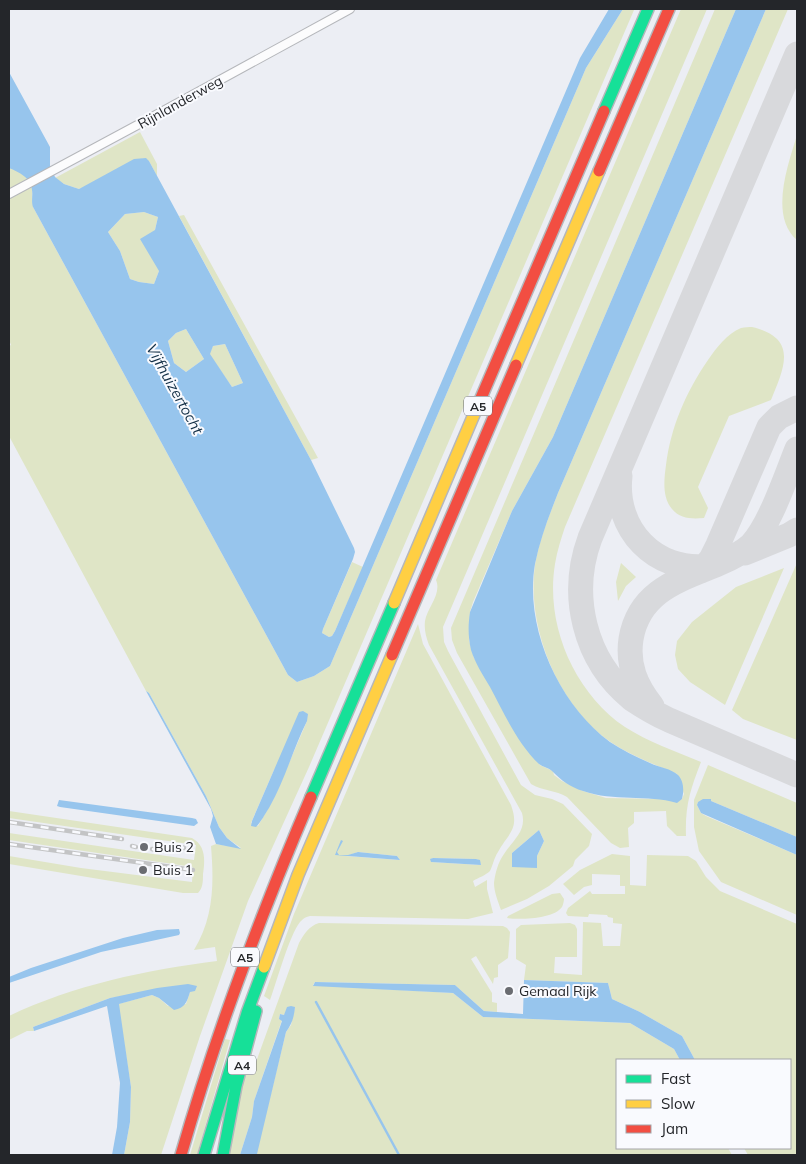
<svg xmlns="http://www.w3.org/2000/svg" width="806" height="1164" viewBox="0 0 806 1164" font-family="Mulish,sans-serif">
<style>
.green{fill:#dfe5c6;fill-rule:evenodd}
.water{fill:#97c5ed;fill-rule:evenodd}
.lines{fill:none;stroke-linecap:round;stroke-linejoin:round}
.stream{stroke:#97c5ed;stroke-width:2.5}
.taxiway{stroke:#d8d9dc;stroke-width:25}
.street-casing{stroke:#b5b7bb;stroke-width:10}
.fast-casing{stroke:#b5b7bb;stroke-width:14}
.slow-casing{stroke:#b5b7bb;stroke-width:14}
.jam-casing{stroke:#b5b7bb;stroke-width:14}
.street{stroke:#fcfcfd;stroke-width:8}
.fast{stroke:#16e098;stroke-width:11}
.slow{stroke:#ffcf43;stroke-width:11}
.jam{stroke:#f24e42;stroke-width:11}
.rail-casing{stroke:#c3c4c5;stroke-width:4.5}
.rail{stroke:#f9fafe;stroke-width:2.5;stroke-dasharray:8;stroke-linecap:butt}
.poi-dot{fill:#6a6c71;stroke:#f9fafe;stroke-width:2}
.labels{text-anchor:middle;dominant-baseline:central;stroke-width:4;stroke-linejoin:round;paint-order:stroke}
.shield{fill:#f9fafe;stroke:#64666a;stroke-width:1}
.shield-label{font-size:12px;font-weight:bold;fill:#24262a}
.street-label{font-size:14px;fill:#24262a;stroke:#f9fafe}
.poi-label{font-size:14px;fill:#24262a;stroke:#f9fafe;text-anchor:start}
.water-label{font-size:15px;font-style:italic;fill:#132f46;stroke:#f9fafe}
</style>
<rect width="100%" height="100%" fill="#eceef4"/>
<path class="green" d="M623,9l11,1 -325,757 -61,134 -48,135 -39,119h-37l6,-33 1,-35 -13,-83 34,-9 7,3 9,8 18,-2 4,-12 6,-6 -86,12 -77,29 1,4h-7l-18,9v-24c65,-31 137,-46 208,-55l-2,-14 -21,3c20,-33 20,-67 17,-104l5,-2 25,4 -14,-10 -8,-11 -13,-31 -57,-103 -3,-2 -137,-255v-90l2,-1 -2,-5v-141l23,-12 1,20 255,468 9,7 17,-6 16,-10 256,-598zM307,721l-33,77 -16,28 -7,-3 23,-53z
M681,9h26l-264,618 1,15 4,9 73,134 14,10 17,4 11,5 29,30 -3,12 -14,14 -2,6 -24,20 -22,13 -26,11c-3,-9 -7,-18 -7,-27 1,-9 4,-21 10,-29 9,-14 23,-23 18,-41l-93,-168c-3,-8 -5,-15 -4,-24 2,-13 17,-27 11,-41zM539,830l5,11 -7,15v12l-25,-15z
M715,9h21l-183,428 -41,74 -39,91 -3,10 -1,28 5,18 66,107 13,6 1,4 8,6 21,10 23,7 58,1 13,3 5,-3 2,-5 -7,-20c-22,-9 -45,-18 -65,-31 -53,-35 -86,-115 -77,-178 4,-25 14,-49 23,-72l208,-484h22l-223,518c-4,12 -8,24 -10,37 -10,61 19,128 70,163 23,15 50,24 76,35 -11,28 -16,44 -15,74h-9l-10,-10 -1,-15 -32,1v11l-6,5 1,19 -9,1 -9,-5 -44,-46c-11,-7 -25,-6 -36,-13l-74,-131 -5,-13 -1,-12z
M140,132l17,32v12l-8,-15 -70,28 -15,-5 -9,-6z
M797,135v105c-28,-24 -9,-75 0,-105z
M9,167l13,4 5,8 -18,10z
M144,212l14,5 -3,13 4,41 -5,13 -15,-2 -9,-3 -10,-28 -12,-19 17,-18z
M184,215l134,243 -7,2 -132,-244z
M752,327c47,11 32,41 19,73l-42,16 -31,71 10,21 -4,10c-12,1 -24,1 -32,-9 -10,-12 -8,-29 -6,-44 5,-39 20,-73 42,-105 8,-12 19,-26 33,-32 4,-1 8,-1 11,-1z
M186,329l18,30 -18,13 -12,-9 -6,-22 8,-8z
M225,344l18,39 -11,4 -23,-33 4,-8z
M352,562l11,5 -28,64 -3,5 -3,1 -7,-4 1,-4z
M621,563l15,14 -10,9 -8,15 -2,-19z
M797,563v177l-54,-21 -11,-9z
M784,568l-59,137 -35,-23 -12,-13 -3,-14 2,-14 15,-19 44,-35z
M418,624l5,20 88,161c9,25 -3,28 -13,47 -4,6 -5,13 -8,19 -4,4 -12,7 -17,10l2,6 12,-7v9l6,24 -25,6 -158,-3c-5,1 -7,3 -10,6 -11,14 -23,59 -30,78l-6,-4 30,-82zM358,852l39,4 3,4 -54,-4zM432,858l44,1 3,1 2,5 -50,-3z
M708,765l89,38v34l-86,-36v-2l-13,3 -1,3 4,8 5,3 91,39v60l-76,-33 -22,-31 -5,-24v-27z
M9,811l183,27c14,8 13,22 11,36 0,7 0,14 -5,19h-15l-174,-29v-8l72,12 111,14 1,-15 -184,-27v-7l185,27 2,-15 -187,-27z
M612,854l18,2v29l16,1 1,-31 41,1 8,5 10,16 14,14 77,33v231h-49l-4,-7h46v-88h-95l-13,-24 -42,-24 -28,-13 -4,-16 -84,-3 2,-15 -10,-6v-30l5,-4 49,-2 5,2 2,4v28h-22l-1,16 28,2 1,-53 18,1 2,23h17l2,-22 -9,-1v-5l-5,-1 -1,-2 -18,-1 -1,3 -20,-1 -2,-3 2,-5 22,-17 2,3h33v-8h-5v-11l-28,-1v11l-8,2 -10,8 -11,-11 17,-14z
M560,893l4,6c0,2 -1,6 -2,8 -8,12 -43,13 -55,11l1,-2 44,-22z
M319,923l184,3 4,2 3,4 -2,26 -10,7v12l-4,1 -1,6 -17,-28 -5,3 21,34v9l5,1v9l-13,-1 -29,-26 -140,-3 -2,3 140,8 30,24 147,6 44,26 6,11h-63v88h111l4,7h-474l-2,-1 30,-122 5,-7 4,-18 -11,8 -4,-1 -1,5 3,1 -28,81 -2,16 -12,38h-13l6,-34 16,-61 7,2 43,-119c5,-9 10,-17 20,-20z
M225,1039l5,1 -33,115h-7z"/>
<path class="water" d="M609,9h14l-37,59 -256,598 -16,10 -17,6 -9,-7 -255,-468c-2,-6 0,-11 -1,-17 -1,-12 -13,-18 -23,-22v-96l41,75v19l5,11 9,7 15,5 55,-30 12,-1 3,3 162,299 43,88 1,4 -2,7 -30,70 -1,4 7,4 3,-1 3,-5 245,-573zM144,212l14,5 -3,13 -15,9 19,32 -5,13 -15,-2 -9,-3 -10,-28 -12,-19 17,-18zM186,329l18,30 -18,13 -12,-9 -6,-22 8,-8zM225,344l18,39 -11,4 -22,-33 3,-8z
M736,9h30l-208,484c-9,23 -18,46 -23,71 -11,64 24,140 75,178 12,8 26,15 40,21 8,4 22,6 28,12 6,6 6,16 4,24l-5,4c-30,-9 -63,-1 -94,-12 -13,-4 -21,-10 -31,-20 -3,-3 -9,-4 -13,-7 -22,-21 -35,-51 -49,-77 -7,-12 -15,-24 -19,-37 -3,-13 -3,-25 -1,-38l42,-101 41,-74z
M146,691l3,2 57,103 13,31 8,11 14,11 -25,-5 -6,-17 3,-11 -2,-7z
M303,711l5,3 -1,7c-14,28 -22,59 -38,87 -4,6 -8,14 -13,19l-5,-1 1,-5 47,-109z
M703,799h8v2l86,36v18l-96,-42 -4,-8 1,-3z
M59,800l133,18 4,1 2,4 -4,3 -134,-19 -3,-1z
M539,830l5,11 -7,15v12l-25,-1v-14z
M341,840l2,1 -6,11 2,3h9l10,-3 39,4 3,4 -65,-5z
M433,858l43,1 4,1 1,5 -50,-3 -1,-3z
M179,929l1,4 -1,2 -78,17 -92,31v-6l22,-9 92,-30 34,-8z
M524,980l84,3 4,16 28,13 42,24 13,24h-15l-6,-11 -44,-26 -147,-6 -30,-24 -140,-7 2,-4 140,3 29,26 39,3z
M188,984l9,2 -2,5 -5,1c-3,10 -5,16 -16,18l-15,-12 -7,-3 -33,9 12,83 -1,35 -6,33h-12l5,-28 3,-44 -13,-77 -73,25 -1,-4 77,-29 47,-10z
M291,1006l4,1c-1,10 -3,17 -9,25l-29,122 1,1h-18l12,-38 2,-16 28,-80 -3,-2 1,-5 4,1 3,-8z"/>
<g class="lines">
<path class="stream" d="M316,1002l83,153"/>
<path class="taxiway" d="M797,54l-207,484c-21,57 -6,122 42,161 12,8 24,15 37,21l128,55
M620,476c-6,53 35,97 89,90
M745,553l44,-18 8,-5
M701,571l10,-12 7,-14 51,-118 10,-10 18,-9
M652,706c-16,-20 -25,-41 -21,-67 8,-48 48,-59 87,-75 12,-5 23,-10 33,-19 19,-20 35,-69 46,-96"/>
<defs>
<path id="street" d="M9,194l134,-72 207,-113"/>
<path id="fast" d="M604,111l44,-102
M311,797l83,-194
M204,1155l43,-142 17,-46
M223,1155l13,-69 20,-75"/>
<path id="slow" d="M516,365l83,-194
M394,603l84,-198
M264,967l34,-92 94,-220"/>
<path id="jam" d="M599,171l70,-162
M478,405l126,-294
M392,655l124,-290
M181,1155c35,-122 80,-241 130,-358"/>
</defs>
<use href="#street" class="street-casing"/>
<use href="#fast" class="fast-casing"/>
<use href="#slow" class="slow-casing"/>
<use href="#jam" class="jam-casing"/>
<use href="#street" class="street"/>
<use href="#fast" class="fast"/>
<use href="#slow" class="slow"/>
<use href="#jam" class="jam"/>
<defs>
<path id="rail" d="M9,822l113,17
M9,844l184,26
M132,846l4,1
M181,847l3,1
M152,849l4,1"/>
</defs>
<use href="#rail" class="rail-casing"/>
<use href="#rail" class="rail"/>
</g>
<g class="poi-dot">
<circle cx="144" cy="847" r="5"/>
<circle cx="143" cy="870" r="5"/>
<circle cx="509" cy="991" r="5"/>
</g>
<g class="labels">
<g class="shield">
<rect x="464" y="396.5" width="28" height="19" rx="4"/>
<rect x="231" y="947.5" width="28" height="19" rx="4"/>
<rect x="228" y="1055.5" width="28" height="19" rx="4"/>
</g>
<g class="shield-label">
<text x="478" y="406">A5</text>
<text x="245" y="957">A5</text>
<text x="242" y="1065">A4</text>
</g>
<g class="street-label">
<text transform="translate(180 102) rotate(-29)">Rijnlanderweg</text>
</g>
<g class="poi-label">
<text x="154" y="847">Buis 2</text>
<text x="153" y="870">Buis 1</text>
<text x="519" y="991">Gemaal Rijk</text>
</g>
<g class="water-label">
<text transform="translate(175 389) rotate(61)">Vijfhuizertocht</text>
</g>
</g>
<rect width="806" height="1164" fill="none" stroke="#24262a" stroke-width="20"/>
<rect x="616" y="1059" width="175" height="90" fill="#f9fafe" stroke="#a4a5a9"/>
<rect x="626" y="1075" width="25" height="8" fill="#16e098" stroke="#a4a5a9"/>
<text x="661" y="1084" font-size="15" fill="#24262a">Fast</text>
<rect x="626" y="1100" width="25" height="8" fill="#ffcf43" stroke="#a4a5a9"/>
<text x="661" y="1109" font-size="15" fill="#24262a">Slow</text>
<rect x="626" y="1125" width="25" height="8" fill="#f24e42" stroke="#a4a5a9"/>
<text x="661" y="1134" font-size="15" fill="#24262a">Jam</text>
</svg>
